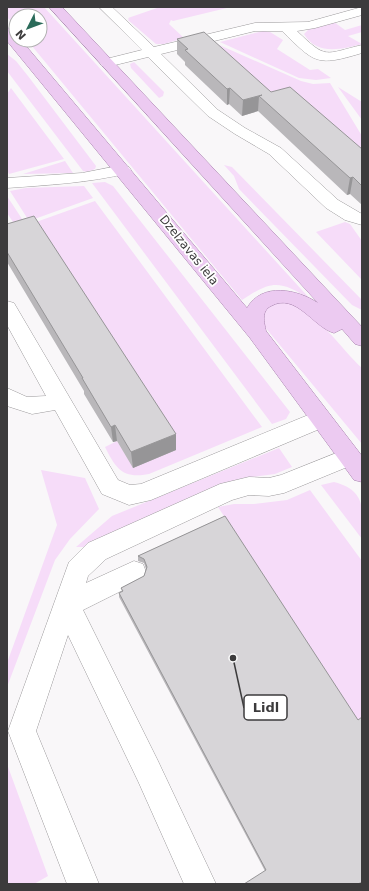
<svg xmlns="http://www.w3.org/2000/svg" width="369" height="891" viewBox="0 0 369 891" font-family="'DejaVu Sans',sans-serif">
<style>
.green{fill:#f6dcf9}
.lines{fill:none;stroke-linecap:round;stroke-linejoin:round}
.minor-casing{stroke:#9c9a9c;stroke-width:1}
.major-casing{stroke:#a681ac;stroke-width:1}
.minor{fill:#fff;fill-rule:evenodd}
.major{fill:#eccaf1;fill-rule:evenodd}
.wall{fill:#b9b7ba}
.shaded-wall{fill:#969597}
.building{fill:#d7d5d8;stroke:#969597}
.labels{text-anchor:middle;dominant-baseline:central;stroke-width:3.5;stroke-linejoin:round;paint-order:stroke}
.street-label{font-size:12px;fill:#3c3b3c;stroke:#fff}
.leader{fill:none;stroke:#3c3b3c;stroke-width:1.5}
.callout-dot{fill:#3c3b3c;stroke:#fff;stroke-width:1.5}
.callout{fill:#fff;stroke:#3c3b3c;stroke-width:1.5}
.callout-label{font-size:13px;text-anchor:middle;font-weight:bold;fill:#3c3b3c}
</style>
<rect width="100%" height="100%" fill="#f9f7f9"/>
<path class="green" d="M7,7h37l267,293c-31,-20 -39,-20 -69,0l-215,-260h13v-24h-24v11l-9,-10z
M157,7h74l-58,14 -2,-1 -2,4 15,14 -20,6h-8l-28,-24 1,-1 -1,-1 29,-10z
M334,22l11,8 17,-5v7l-14,4 14,8c-20,5 -45,12 -58,-10l5,-5z
M263,31l7,1 13,8 -6,9 33,21 8,-1 13,9 -15,2 -17,-2 -79,-36z
M217,44l84,37 12,3 17,-1 32,53v32l-92,-60z
M7,54l9,7 12,15 68,90 -1,3 -8,3 -4,-1 -76,-100z
M134,62l30,30 -1,4 -4,2 -28,-30 -1,-4z
M338,87l24,15v18z
M11,88l53,71 -55,15 -2,-4v-76z
M65,161l8,12 -50,1z
M224,165l8,2 130,133v10l-10,-5 -113,-116 -5,-13z
M105,182l8,4 177,226 -4,7 -14,5 -180,-241z
M84,186l9,12 -64,23 -19,-30 16,-3z
M7,196l17,26 -9,3 -8,-12z
M95,201l167,226 -113,47c-26,5 -33,-5 -44,-27l12,-6 16,26 43,-17 -168,-218z
M345,222l5,2 12,17v39l-46,-48z
M281,302c3,0 7,0 10,1 24,7 51,47 71,65v76l-98,-118 -1,-12c5,-8 10,-10 18,-12z
M279,448l13,19 -17,7 -32,4 -19,6 -138,63h-10l36,-31z
M41,470l44,8 14,31 -29,30 -15,21 -48,127v-24l50,-138z
M334,482c34,9 28,29 28,57l-41,-54z
M310,490l52,71v159l-4,2 -140,-215 16,-3h20l33,-4z
M7,764l41,112 -14,8h-27z"/>
<g class="lines">
<defs>
<path id="minor" d="M99,7h13l42,40 101,-24 53,-1 54,-15v8l-47,13 -18,3c30,29 27,23 65,14v8c-46,14 -47,10 -80,-22h-27l-94,23 57,56 27,18 36,20 57,52 24,14v11l-17,-5 -19,-12 -57,-54 -34,-20 -27,-18 -60,-59 -41,10 -5,-1 -2,-3 2,-3 40,-10z
M123,165l6,2 2,3 -2,3c-41,10 -81,12 -122,15v-10l75,-5z
M7,301l7,2 104,177 12,5 11,-1 172,-71 8,-2 8,2 3,6 -3,6 -178,75 -22,5 -27,-11 -47,-84 -23,4 -25,-8v-18l20,9 19,-1 -39,-71z
M349,448l8,3 3,6 -3,6 -73,30 -15,3 -20,-1 -17,5 -126,59 -18,17 -2,7 48,-22 9,3 3,8 -3,8 -60,30 75,151 58,123h-32l-46,-103 -70,-146 -32,96 63,153h-32l-59,-153 61,-169 19,-19 132,-59 29,-7 20,1 12,-3z"/>
<path id="major" d="M49,7h13l300,320v19l-7,-2 -13,-15 -8,4c-21,-6 -38,-41 -63,-27 -10,5 -7,16 -5,25l96,125v26l-8,-2 -104,-142 -243,-297v-13l5,1 4,5v6h5l226,268c15,-26 50,-19 71,-5z"/>
</defs>
<use href="#minor" class="minor-casing"/>
<use href="#major" class="major-casing"/>
<use href="#minor" class="minor"/>
<use href="#major" class="major"/>
</g>
<path class="wall" d="M177,39l94,53 91,57v56l-12,-11 -3,1 -89,-84 -16,5 -13,-12 -2,1 -42,-40v-3l-8,-8z
M7,224l169,226 -43,18 -16,-27 -4,1 -29,-48v-3l-77,-129z
M225,516l137,366 -97,-11 -146,-274v-4l3,-2 -1,-3 23,-12 2,-7 -2,-6 -6,-2v-5z"/>
<path class="shaded-wall" d="M230,88l-1,16 -2,1v-16z
M259,96l-1,15 -16,5 1,-16z
M353,177l-3,17 -3,1 3,-17z
M115,425l2,16 -4,1 -2,-15z
M176,434v16l-43,18 -2,-16z"/>
<path class="building" d="M204,32l67,60 19,-5 72,62v37l-9,-9 -3,1 -91,-82 3,-1 -19,5 -13,-12 -3,1 -42,-39 3,-1 -11,-10z
M34,216l142,218 -45,18 -16,-27 -4,2 -29,-49h1l-76,-126v-28z
M225,516l133,204 4,-3v165l-4,2h-114l22,-14 -147,-277 4,-2 -2,-3 23,-12 3,-9 -3,-8 -6,-3z"/>
<g class="labels">
<g class="street-label">
<text transform="translate(189 250) rotate(51)">Dzelzavas iela</text>
</g>
</g>
<path class="leader" d="M233 658L244 708"/>
<circle class="callout-dot" cx="233" cy="658" r="4"/>
<rect class="callout" x="244" y="695" width="43" height="25" rx="4"/>
<g class="callout-label">
<text x="266" y="712">Lidl</text>
</g>
<rect width="369" height="891" fill="none" stroke="#3c3b3c" stroke-width="16"/>
<g transform="translate(28 28) rotate(228)"><circle r="19" fill="#ffffff" stroke="#b1b1b1"/>
<path d="M0-3L7 15L0 10L-7 15Z" fill="#2b6b5a"/>
<text y="-6" font-size="11" font-weight="bold" text-anchor="middle" fill="#3c3b3c">N</text>
</g>
</svg>
